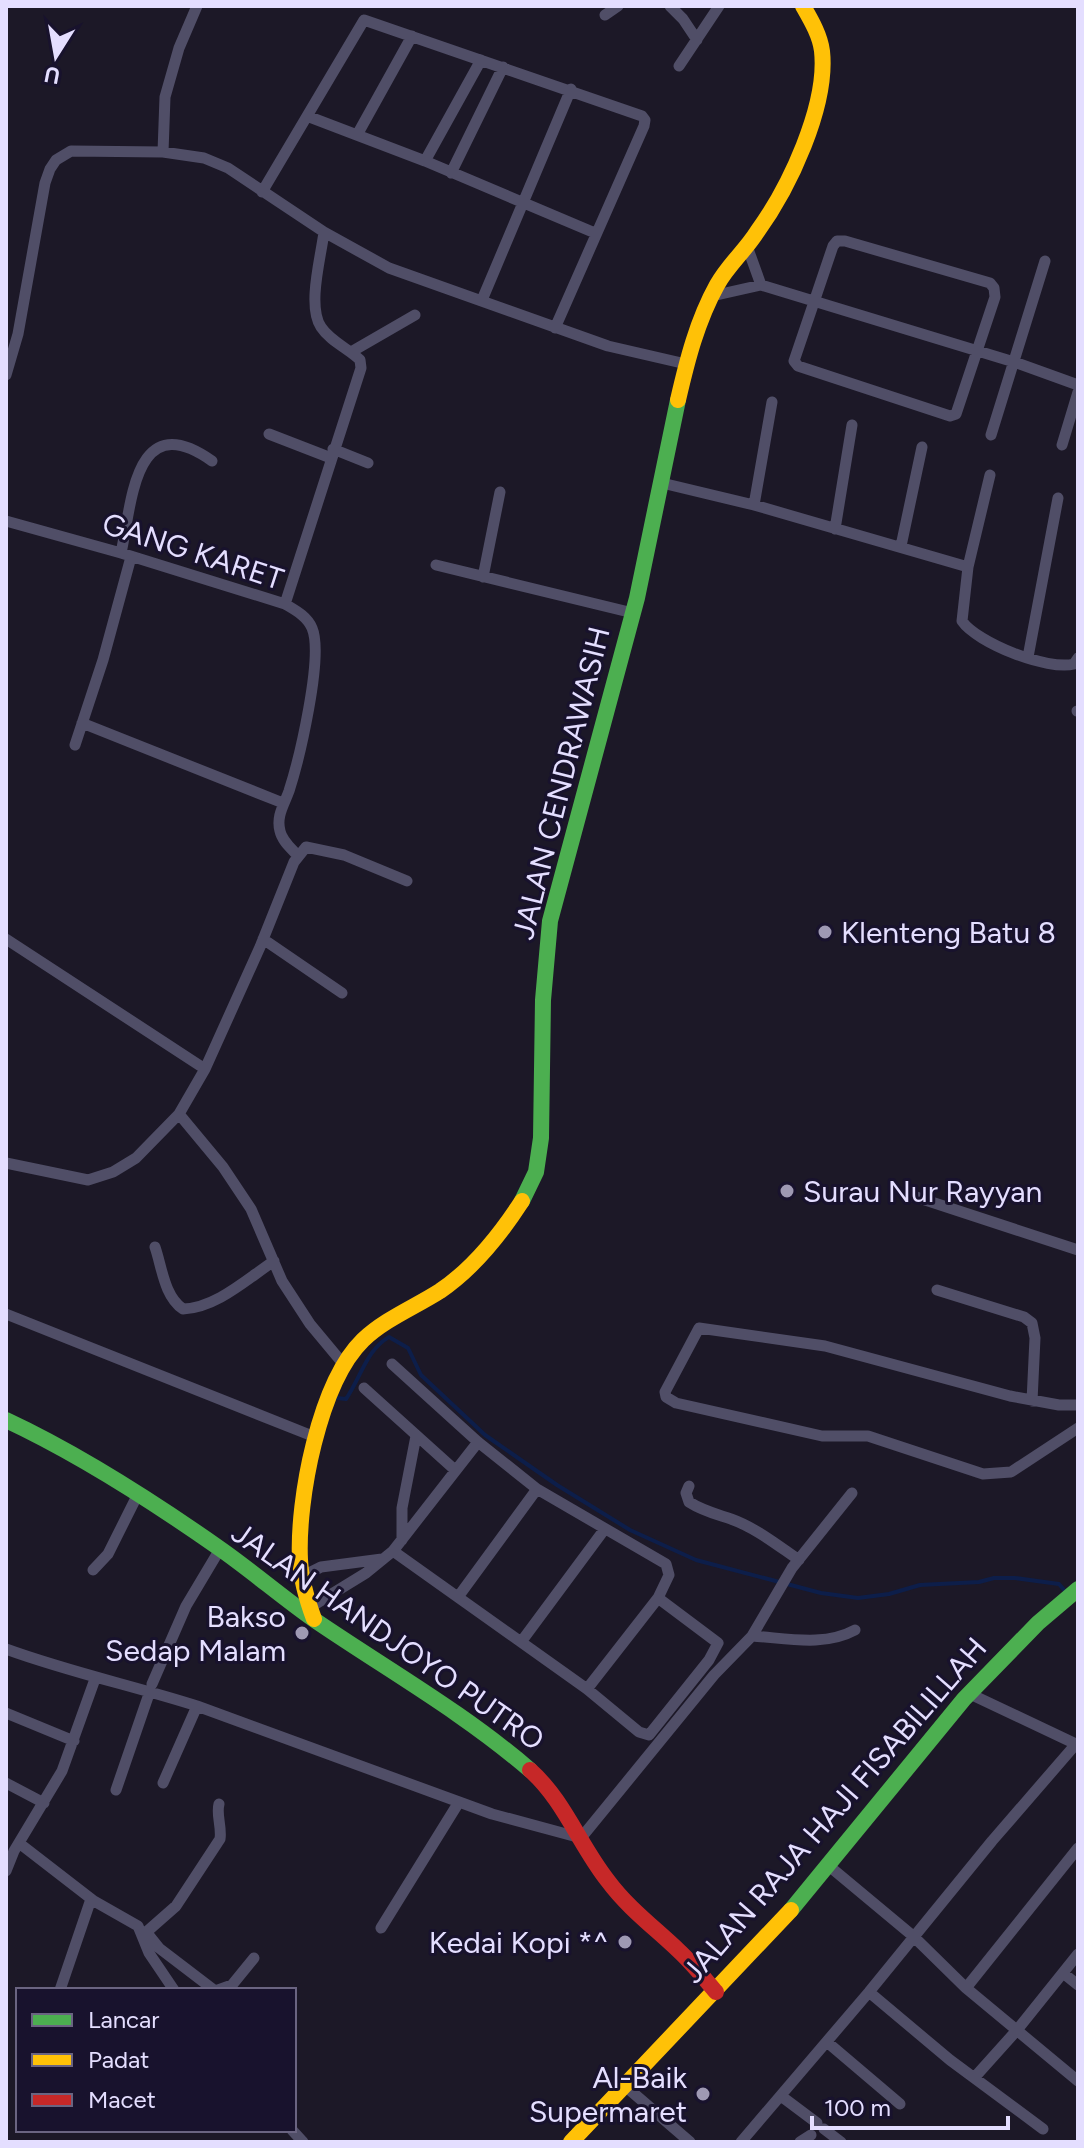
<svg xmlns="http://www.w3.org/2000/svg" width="1084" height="2148" viewBox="0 0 1084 2148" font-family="Figtree,sans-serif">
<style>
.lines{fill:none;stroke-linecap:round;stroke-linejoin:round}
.stream{stroke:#0d1e4a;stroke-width:4}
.street{stroke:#504e67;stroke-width:11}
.fast{stroke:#4caf50;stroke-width:16}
.slow{stroke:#ffc107;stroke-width:16}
.jam{stroke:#c62828;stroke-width:16}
.poi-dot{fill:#9e99b3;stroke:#18122d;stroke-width:3}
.labels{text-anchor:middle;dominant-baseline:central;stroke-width:6;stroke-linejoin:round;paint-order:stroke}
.street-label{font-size:30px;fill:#e4deff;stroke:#18122d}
.poi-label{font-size:30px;fill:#e4deff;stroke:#18122d;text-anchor:end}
</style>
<rect width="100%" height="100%" fill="#1c1827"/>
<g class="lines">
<path class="stream" d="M337,1398l9,1c14,-20 21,-50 43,-62l19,11 13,27 64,60 72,50 73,45 66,30 125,33 37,5 31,-4 31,-9 59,-3 15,-4h21l44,6 6,7"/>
<path class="street" d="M670,6l13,13 14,21
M605,15l13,-9
M679,66l40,-60
M307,116l118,45 170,72
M357,135l55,-99
M163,152l2,-55 14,-49 18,-42
M425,161l56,-101
M451,173l52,-106
M262,192l102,-172 278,96 3,4 -1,6 -89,202
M837,241h8l145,42 4,5 1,9 -39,117 -6,2 -152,-50 -4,-5 39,-115z
M747,246l14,39
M712,296l49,-11 253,77 64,23
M482,300l89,-211
M351,352l64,-37
M6,375l12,-41 27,-151 5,-14 6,-9 15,-9 92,1 41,6 24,10 96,64 65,36 219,78 78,18
M269,434l62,24
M991,435l54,-174
M1062,445l16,-53
M333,449l35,14
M662,483l92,22 214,62 -6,54c15,22 86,50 112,43l4,-6
M754,505l18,-103
M6,521l115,32 164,51c10,6 22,12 27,24 12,28 -13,132 -23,163 -5,14 -13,25 -9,40 2,10 12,18 18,25
M835,529l17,-104
M901,546l21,-99
M121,553c11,-50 13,-147 91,-92
M436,565l197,48
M968,567l22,-92
M483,577l17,-85
M285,604l76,-236 -1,-8c-11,-11 -30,-19 -39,-33 -14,-21 0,-70 3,-95
M1028,657l30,-159
M1077,711h1
M82,723l201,80
M75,745l28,-85 28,-103
M6,939l199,130
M263,939l79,54
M179,1114l44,53 28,42 31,72 28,43 35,42
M6,1163l82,17 25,-8 23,-14 43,-44 26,-45 55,-122 34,-85 12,-15 38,8 63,26
M910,1195l168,55
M155,1247c7,20 9,49 28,62 33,-1 64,-30 91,-48
M937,1290l87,27 8,6 3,15 -3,63
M6,1314l309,123
M392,1364l86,78 59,47 129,75 3,11 -11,23 -71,91
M364,1388l91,82
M1078,1405h-19l-49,-9 -185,-50 -126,-18 -34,64 1,5 10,6 146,33h46l115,38 28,-2 67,-44
M689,1486l-3,7 3,9c14,9 27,12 42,17 25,9 46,26 68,41
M402,1540v-32l14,-72
M393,1551l194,138 52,43 10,3 60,-75 9,-17 -60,-45
M93,1570l15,-16 30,-60
M301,1577l20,-10 61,-8
M458,1597l79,-108
M309,1608l57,-35 27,-22 85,-109
M752,1636c34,2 72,11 103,-6
M521,1642l83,-112
M6,1649c63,23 128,37 191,57l295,108 89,24 133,-163 38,-39 40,-68 60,-75
M152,1684l34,-78 34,-57
M968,1693l110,52
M6,1713l68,28
M6,1783l38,20
M163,1783l34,-77
M116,1790l34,-99
M19,1843l75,58 44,25 11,27 25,37
M829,1866l84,70 53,52 112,93
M6,1871l8,-20 48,-80 33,-92
M381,1928l78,-126
M147,1933l12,15 55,42
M143,1935l33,-29 44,-67c2,-12 -4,-24 -1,-35
M1063,1973l15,12
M966,1988l112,-140
M60,1990l31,-91
M218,1990l14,-5 22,-27
M869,1992l81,68 93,69
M827,2042l73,62
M974,2078l43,-48 61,-76
M624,2085l66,57
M781,2096l36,27
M824,2129l17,13
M292,2130l11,12
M741,2142l128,-150 123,-151 84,-97
M800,2142l11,-7"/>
<path class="fast" d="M522,1201l14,-29 5,-34 2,-138 7,-79 87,-323 41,-198
M6,1420c75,35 146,81 213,128 33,23 64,50 97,73 72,49 148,92 214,149
M791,1910l173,-211 74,-76 40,-34"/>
<path class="slow" d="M678,400c9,-39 19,-79 39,-115 11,-20 28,-34 40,-53 32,-44 71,-126 65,-181 -2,-16 -11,-31 -19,-45
M314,1619c-7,-19 -13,-39 -14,-59 -3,-60 19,-177 63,-220 22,-21 52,-33 77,-49 34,-23 60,-56 82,-90
M571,2142l220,-232"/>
<path class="jam" d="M530,1770c34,30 50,76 78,111 20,27 47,47 71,70 13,12 25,27 37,41"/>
</g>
<g class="poi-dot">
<circle cx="825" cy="932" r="8"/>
<circle cx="787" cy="1191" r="8"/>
<circle cx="302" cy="1633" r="8"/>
<circle cx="625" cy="1942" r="8"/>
<circle cx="703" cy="2094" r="8"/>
</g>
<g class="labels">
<g class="street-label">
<text transform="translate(193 551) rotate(18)">GANG KARET</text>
<text transform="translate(561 783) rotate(-76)">JALAN CENDRAWASIH</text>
<text transform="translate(388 1636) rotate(35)">JALAN HANDJOYO PUTRO</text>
<text transform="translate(834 1810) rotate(-49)">JALAN RAJA HAJI FISABILILLAH</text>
</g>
<g class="poi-label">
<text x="841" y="932" text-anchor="start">Klenteng Batu 8</text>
<text x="803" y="1191" text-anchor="start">Surau Nur Rayyan</text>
<text x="286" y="1616">Bakso<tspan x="286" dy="34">Sedap Malam</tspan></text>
<text x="609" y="1942">Kedai Kopi *^</text>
<text x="687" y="2077">Al-Baik<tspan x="687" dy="34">Supermaret</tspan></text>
</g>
</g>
<rect width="1084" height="2148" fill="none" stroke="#e4deff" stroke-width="16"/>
<rect x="16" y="1988" width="280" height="144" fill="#18122d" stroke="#6a6481" stroke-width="2"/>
<rect x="32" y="2014" width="40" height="12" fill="#4caf50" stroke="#6a6481" stroke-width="2"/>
<text x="88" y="2028" font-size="24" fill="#e4deff">Lancar</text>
<rect x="32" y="2054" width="40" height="12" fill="#ffc107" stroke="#6a6481" stroke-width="2"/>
<text x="88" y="2068" font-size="24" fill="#e4deff">Padat</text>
<rect x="32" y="2094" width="40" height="12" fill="#c62828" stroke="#6a6481" stroke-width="2"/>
<text x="88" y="2108" font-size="24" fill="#e4deff">Macet</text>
<g transform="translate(56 56) rotate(191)" stroke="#18122d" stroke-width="6" paint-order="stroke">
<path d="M0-6L14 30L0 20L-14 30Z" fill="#e4deff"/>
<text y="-12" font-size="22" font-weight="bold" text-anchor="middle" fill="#e4deff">U</text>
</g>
<path d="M812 2116v12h196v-12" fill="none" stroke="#e4deff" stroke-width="4"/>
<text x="824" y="2116" font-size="24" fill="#e4deff" stroke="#18122d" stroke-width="6" paint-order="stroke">100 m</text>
</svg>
